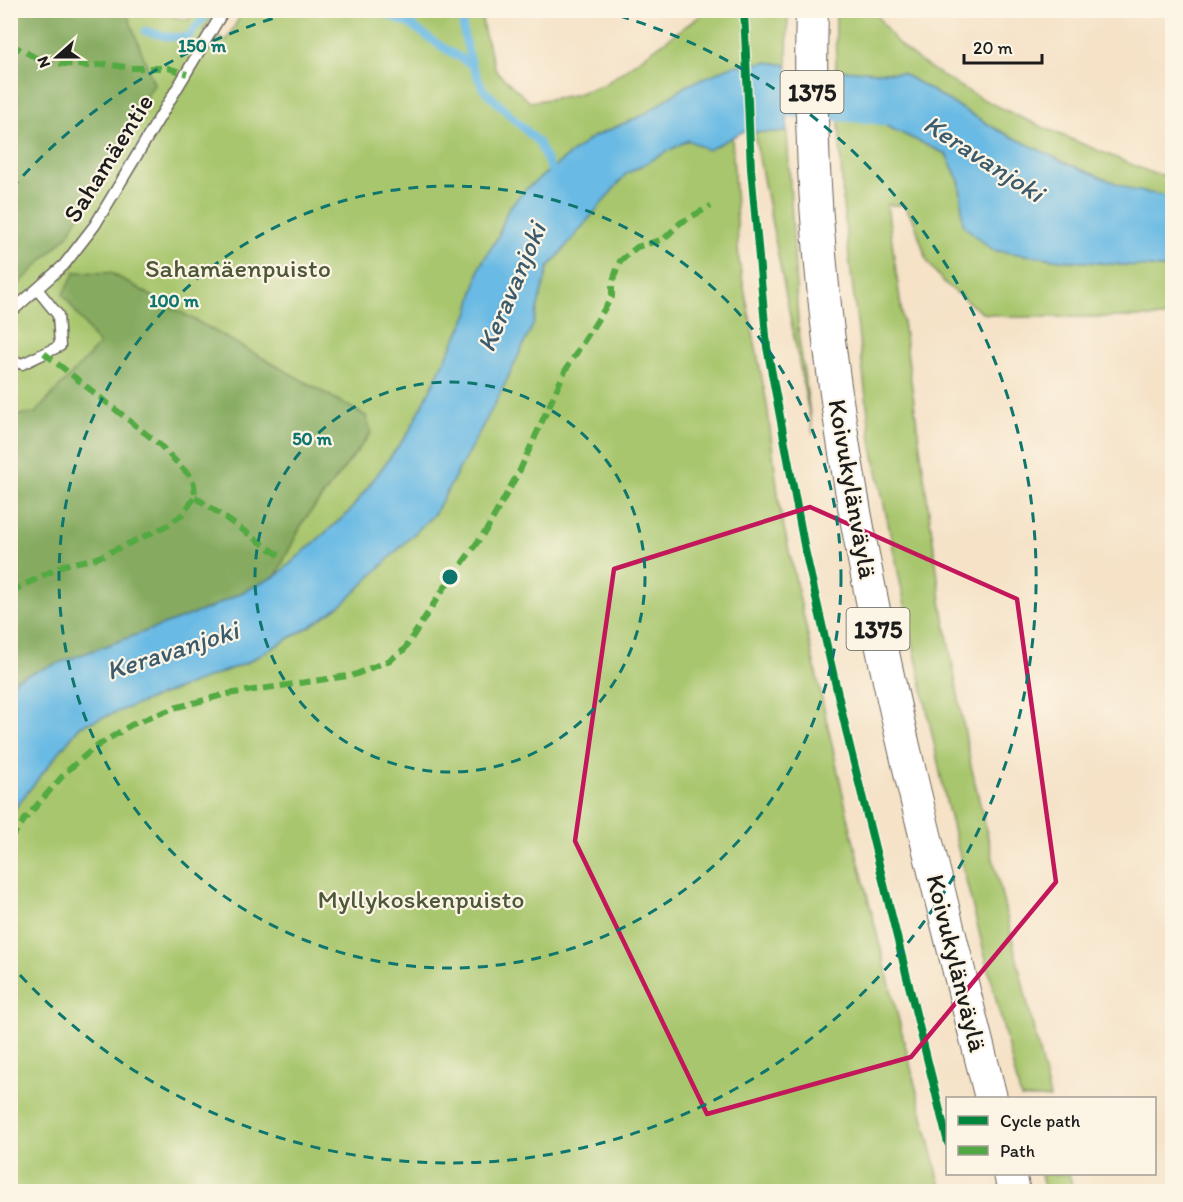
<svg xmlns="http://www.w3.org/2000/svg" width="1183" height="1202" viewBox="0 0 1183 1202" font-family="Itim,sans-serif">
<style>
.green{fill:#a8c66d;stroke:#627144;stroke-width:1.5}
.forest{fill:#86ab60;stroke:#51643e;stroke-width:1.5}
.water{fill:#69bae4;stroke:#426b80;stroke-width:1.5}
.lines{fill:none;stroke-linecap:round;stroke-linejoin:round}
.stream{stroke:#69bae4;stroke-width:8}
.river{stroke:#69bae4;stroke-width:46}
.lane-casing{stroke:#686158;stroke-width:13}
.primary-casing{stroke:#686158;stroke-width:34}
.lane{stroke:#fff;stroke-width:10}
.primary{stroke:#fff;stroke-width:32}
.quiet{stroke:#52a943;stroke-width:6;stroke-dasharray:12 6;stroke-linecap:butt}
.cycleway-casing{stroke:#fcf5e5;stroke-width:11}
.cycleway{stroke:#00873e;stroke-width:8}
.marked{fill:none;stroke:#c2185b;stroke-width:4.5;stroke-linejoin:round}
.ring{fill:none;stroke:#0f766e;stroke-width:3;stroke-dasharray:10 8}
.labels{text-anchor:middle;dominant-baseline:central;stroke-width:4.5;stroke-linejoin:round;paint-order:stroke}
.shield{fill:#fcf5e5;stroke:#5f5d58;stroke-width:1.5}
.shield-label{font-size:24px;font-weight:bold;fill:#1c1c1c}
.street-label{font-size:26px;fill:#1c1c1c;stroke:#fcf5e5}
.park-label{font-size:26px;fill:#4d5838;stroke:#fcf5e5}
.water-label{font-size:27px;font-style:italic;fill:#3b5b6c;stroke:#fcf5e5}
.centre{fill:#0f766e;stroke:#fcf5e5;stroke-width:3}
.ring-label{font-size:18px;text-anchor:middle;font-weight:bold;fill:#0f766e;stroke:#fcf5e5;stroke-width:4.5;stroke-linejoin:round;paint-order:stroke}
</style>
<rect width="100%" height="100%" fill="#fcf5e5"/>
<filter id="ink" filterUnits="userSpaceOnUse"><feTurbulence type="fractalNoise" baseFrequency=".0167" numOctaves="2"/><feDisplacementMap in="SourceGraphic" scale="12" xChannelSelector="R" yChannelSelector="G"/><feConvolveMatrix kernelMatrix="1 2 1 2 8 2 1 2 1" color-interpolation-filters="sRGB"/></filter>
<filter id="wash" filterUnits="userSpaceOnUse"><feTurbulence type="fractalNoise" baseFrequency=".008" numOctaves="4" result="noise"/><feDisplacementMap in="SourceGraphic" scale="24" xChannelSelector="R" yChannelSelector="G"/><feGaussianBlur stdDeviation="1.35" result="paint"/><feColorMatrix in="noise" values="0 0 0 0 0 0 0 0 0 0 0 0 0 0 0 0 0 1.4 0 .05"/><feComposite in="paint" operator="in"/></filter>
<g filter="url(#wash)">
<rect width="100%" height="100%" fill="#f5e2c7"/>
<path class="green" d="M145,10l43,10 6,-9h23l-13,19 22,11 17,-30h238l3,21 12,39 34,31 44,-7 31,-11 102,-73h81l-1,54 -19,-3 -82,24 -43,29 -52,23 -65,51 -18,20 -10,28 -18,29 -11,46 -60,120 -59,79 -74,65 -265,109v-674z
M836,11h39c8,14 20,32 34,42 72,55 163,85 245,121l18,2v21l-39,-6 -65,-27 -72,-35 -94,-56 -66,-3z
M839,118l43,6 64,30 14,29 3,42 29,25 69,10 102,8 9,-1v50h-160l-30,-4 -39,-31 -16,-21 -13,-40 -10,-16h-17l55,402 29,159 79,332h-29l-75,-297 -74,-354 -29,-241z
M754,132h33l12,207 14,95z
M732,137l7,125 28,142 13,106 72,325 90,356 -931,1v-379l69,-87 166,-63 63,-36 36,-25 90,-89 63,-115 35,-73 15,-57 78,-94 62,-34 20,9z
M1041,1174h28l5,17h-29z"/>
<path class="forest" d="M11,10l115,1 28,73 -86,151 -57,57z
M75,272l36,1 255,143 5,17 -68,89 -27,54 -66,32 -192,70 -7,7 -1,-269 25,-3 64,-68 -36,-51z
M504,1181l52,6 2,4h-82z"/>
<path class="water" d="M768,62l19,3v67h-45l-34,18 -20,-10 -62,34 -78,94 -15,57 -35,73 -63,115 -90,89 -36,25 -63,36 -166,63 -69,87v-128l7,-7 192,-70 66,-32 74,-65 59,-79 60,-120 11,-46 18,-29 10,-28 18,-20 65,-51 52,-23 43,-29 46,-20z
M836,70l66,3 94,56 72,35 65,26 39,7v70l-9,1 -102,-8 -69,-10 -29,-25 -3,-42 -14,-29 -64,-30 -43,-6z"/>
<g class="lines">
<path class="stream" d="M376,10l35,15 28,20 33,20
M461,10l3,25 8,30 11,24 55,53 16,34
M763,11l1,-1
M235,12l7,-2
M145,31l24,6h19l22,-27"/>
<path class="river" d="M724,104l31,-13 144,12 3,2"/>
</g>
</g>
<g filter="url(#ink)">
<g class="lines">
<defs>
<path id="lane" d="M10,313l54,-48 31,-40 129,-215
M10,359l12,5 38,-18 -2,-31 -21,-26"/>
<path id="primary" d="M812,10c-11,371 90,733 179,1088
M1010,1174l4,18"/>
</defs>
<use href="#lane" class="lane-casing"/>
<use href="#primary" class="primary-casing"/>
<use href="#lane" class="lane"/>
<use href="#primary" class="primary"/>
<path class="quiet" d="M10,44l34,18 44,4 18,-2 23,4h39l19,6
M195,497l84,58
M10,592l54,-27 33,-7 70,-32 16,-12 12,-17 -1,-13 -5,-9 -30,-31 -115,-91
M10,840l15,-21 41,-47 28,-24 37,-23 43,-17 53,-14 127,-19 36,-15 14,-10 36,-56 47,-65 33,-59 45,-99 47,-74v-14l8,-22 17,-14 27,-8 16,-16 31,-17"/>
<defs>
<path id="cycleway" d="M744,10l7,159 16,178 38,203 44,193 99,400"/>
</defs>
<use href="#cycleway" class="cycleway-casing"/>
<use href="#cycleway" class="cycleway"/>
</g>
</g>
<path class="marked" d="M810,507l207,92 39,283 -145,175 -204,57 -132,-273 39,-272z"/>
<g class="ring">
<circle cx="450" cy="577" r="195"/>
<circle cx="450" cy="577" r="391"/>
<path d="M11 189A586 586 0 0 1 298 11M602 11A586 586 0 1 1 11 965"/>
</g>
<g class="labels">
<g class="shield">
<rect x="780.5" y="71" width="63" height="42" rx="4.5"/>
<rect x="846.5" y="608" width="63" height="42" rx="4.5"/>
</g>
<g class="shield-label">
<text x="812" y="92">1375</text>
<text x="878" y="629">1375</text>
</g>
<g class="street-label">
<text transform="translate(108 158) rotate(-58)">Sahamäentie</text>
<text transform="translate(853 489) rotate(80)">Koivukylänväylä</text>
<text transform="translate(957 963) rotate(76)">Koivukylänväylä</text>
</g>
<g class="park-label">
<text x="238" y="268">Sahamäenpuisto</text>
<text x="421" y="899">Myllykoskenpuisto</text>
</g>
<g class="water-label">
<text transform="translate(984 158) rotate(33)">Keravanjoki</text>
<text transform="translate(511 287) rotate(-67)">Keravanjoki</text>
<text transform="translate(172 650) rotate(-18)">Keravanjoki</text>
</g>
</g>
<circle cx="450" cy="577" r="9" class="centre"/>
<g class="ring-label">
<text x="202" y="52">150 m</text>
<text x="174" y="307">100 m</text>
<text x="312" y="445">50 m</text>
</g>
<rect width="1183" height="1202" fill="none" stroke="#fcf5e5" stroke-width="36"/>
<rect x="946" y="1097" width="210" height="78" fill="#fcf5e5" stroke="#a29e95" stroke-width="1.5"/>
<rect x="958" y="1116" width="30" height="9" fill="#00873e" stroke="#a29e95" stroke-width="1.5"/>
<text x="1000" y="1127" font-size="18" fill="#1c1c1c">Cycle path</text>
<rect x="958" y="1146" width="30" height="9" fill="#52a943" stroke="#a29e95" stroke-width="1.5"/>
<text x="1000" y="1157" font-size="18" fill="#1c1c1c">Path</text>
<g transform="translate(57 57) rotate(249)" stroke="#fcf5e5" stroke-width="4.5" paint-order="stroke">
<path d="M0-4.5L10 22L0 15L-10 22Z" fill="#1c1c1c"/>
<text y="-9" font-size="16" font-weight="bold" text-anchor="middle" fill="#1c1c1c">N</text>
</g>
<path d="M964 54v9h78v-9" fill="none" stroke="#1c1c1c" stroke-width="3"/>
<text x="973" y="54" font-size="18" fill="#1c1c1c" stroke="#fcf5e5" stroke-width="4.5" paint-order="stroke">20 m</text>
</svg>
